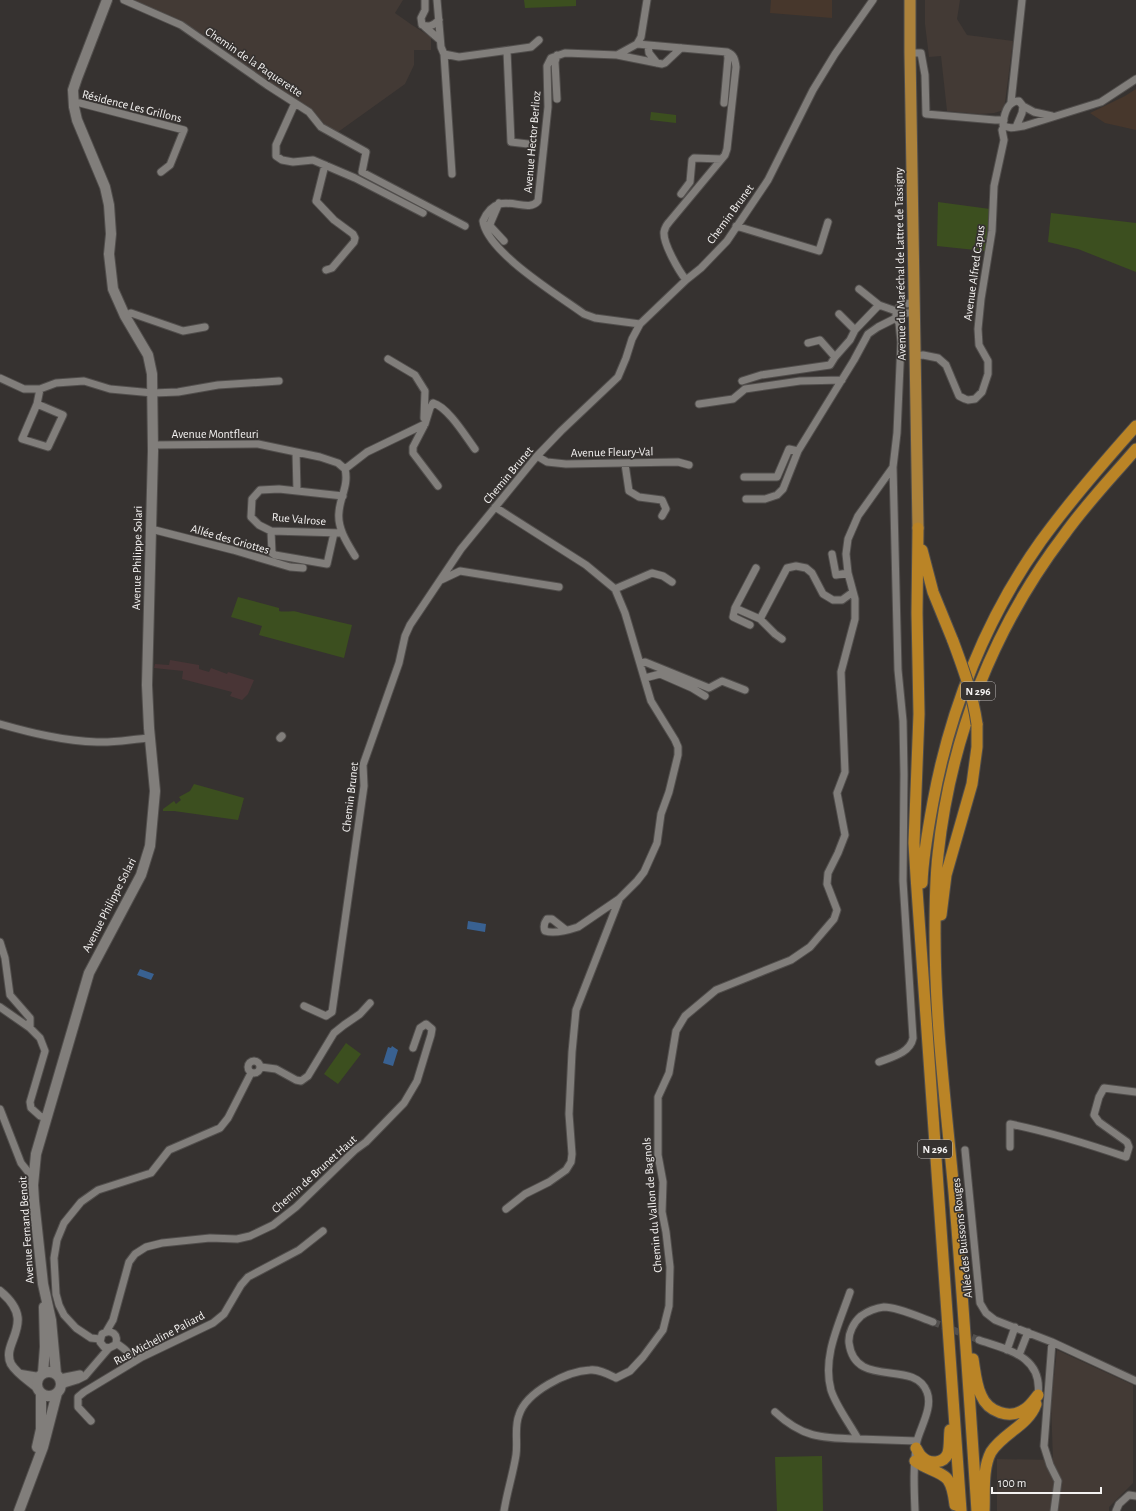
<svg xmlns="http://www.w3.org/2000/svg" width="1136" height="1511" viewBox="0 0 1136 1511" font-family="'Alegreya Sans',sans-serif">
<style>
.commercial{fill:#493536}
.built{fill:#433a35}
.education{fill:#47372c}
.green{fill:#3c4f1f}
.water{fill:#396191}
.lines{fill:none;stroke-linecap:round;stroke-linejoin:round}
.minor-tunnel{stroke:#524f4d;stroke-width:7;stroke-dasharray:7 3.5;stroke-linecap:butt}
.minor-casing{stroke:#514e4c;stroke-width:9}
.tertiary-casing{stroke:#514e4c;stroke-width:10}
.secondary-casing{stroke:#514e4c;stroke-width:12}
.primary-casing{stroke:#514e4c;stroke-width:13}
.trunk-casing{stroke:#514e4c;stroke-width:13}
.minor{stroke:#817e7b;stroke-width:7}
.tertiary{stroke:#817e7b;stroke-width:8}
.secondary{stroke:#817e7b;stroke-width:10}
.primary{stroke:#ac823b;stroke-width:11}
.trunk{stroke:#ba8426;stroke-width:11}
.trunk-bridge-casing{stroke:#514e4c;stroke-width:13;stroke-linecap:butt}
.trunk-bridge{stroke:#ba8426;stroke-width:11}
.labels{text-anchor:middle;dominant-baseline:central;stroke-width:3.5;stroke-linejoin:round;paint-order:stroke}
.shield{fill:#363230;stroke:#bbb8b7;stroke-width:1}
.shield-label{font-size:11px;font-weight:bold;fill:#f4f2f1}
.street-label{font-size:12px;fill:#f4f2f1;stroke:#363230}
</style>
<rect width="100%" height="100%" fill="#363230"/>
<path class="commercial" d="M170,660l29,5v4l10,3 2,-4 16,6 1,-2 26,8 -6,14 -6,6 -12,-4 2,-4 -50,-13 1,-8 -29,-3 1,-4 14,1z"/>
<path class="built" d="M132,0h271l-8,13 17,12 19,12v13h-17v15l-9,19 -67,48 -13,-7 -11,-12 -47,-32 -49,-37 -32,-20z
M925,0h35l-3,19 10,16 46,6 -9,69 -10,3 -14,1 -33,-3 -6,-55 -12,1 -4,-33z
M1057,1350l76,35v98l-24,24v4h-112v-52l56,1 -2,-56z"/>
<path class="education" d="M771,0h61v18l-62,-5z
M1136,89v41l-31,-7 -15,-10 35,-17z"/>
<path class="green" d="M524,0h52v6l-51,2z
M651,112l25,3v8l-26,-3z
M938,202l52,7 -5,42 -48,-5z
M1051,213l85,10v49l-58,-23 -30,-7z
M238,597l41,11v3c7,2 14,-2 22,2l51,12 -8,33 -85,-23 3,-9 -31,-9z
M194,784l50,14 -6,22 -64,-9h-11v-2l11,-8 2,3 5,-4 -2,-3 11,-6z
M346,1043l15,11 -23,30 -14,-10z
M822,1456l1,55h-46l-2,-54z"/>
<path class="water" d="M468,921l18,3 -1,8 -18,-3z
M140,969l14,5 -3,6 -14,-5z
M392,1046l6,4 -5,16 -10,-3 5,-16 3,1z"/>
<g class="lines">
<path class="minor-tunnel" d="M933,1322l46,18"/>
<defs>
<path id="minor" d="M124,0l57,25 86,60 42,27 12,15 45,25 -4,20 103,54
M425,0v10l-4,8 1,7c7,2 11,1 17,-5
M437,0l4,47 3,7 15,3 72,-10 8,-7
M424,26l16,14
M637,44l-20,11 -52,-2 -14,5 -4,8 1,41 -10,94c-12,15 -40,-15 -55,20 4,31 75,74 101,93l11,4 45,6
M637,44l90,8c7,3 8,7 9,15l-9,82 -2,6 -55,66c-3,3 -5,6 -6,11 -1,12 15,39 22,48
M637,44l4,-7 6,-37
M648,45l1,8 8,10
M507,51l4,91 17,2
M910,53h11l4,22 1,39 69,6h9
M444,54l8,120
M617,55l45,9 3,-1 16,-15
M557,99l-2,-37 2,-7
M1011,102l11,-102
M73,103h7l104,27 -14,35 -9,7
M295,103l-19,42v11l6,4 11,2 20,-2 42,18 68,35
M724,103l4,-45 -1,-6
M1023,106l11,6 18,4
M1016,127l6,-14 1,-7 -4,-5c-12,0 -15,13 -16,24 7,5 13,2 21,1l77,-24 35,-23
M325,165l-9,36 18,19 19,14 2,4 -1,4 -22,26 -6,2
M681,194l9,-12 2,-22 2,-2 27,1
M499,203l-9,21 1,3 13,14
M736,226l83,25 9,-29
M914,302l-13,3 -5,6 7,2h11
M839,314l16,16 24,-25
M125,316l6,-3 52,18 22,-4
M808,343l12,-3 15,17 15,-17 5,-10
M915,356l8,-1 15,3 8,7 13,31 6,3 3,1 7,-1 7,-7 6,-18v-13l-9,-16 -1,-16 3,-30 11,-68 2,-45 10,-46 -2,-10 2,-4
M388,359l27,16 10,16 -1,27
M0,378l24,11h16l16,-6 28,-2 26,8 43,4 25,-1 40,-7 61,-4
M742,381l19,-6 69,-10 5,-8
M37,404l26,11 -15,32 -26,-8 15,-35 3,-15
M699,404l34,-5 12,-10 55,-8 42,-1
M153,445l105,-1 62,13 18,6 7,6
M296,452l1,39
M537,456l10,6 19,2 112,-2 11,3
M625,464l4,27 10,6 23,3 4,9 -4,7
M744,477h33l12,-28 9,2
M438,486l-25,-33v-6l12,-23 5,-16 3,-5c15,4 33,34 42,46
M746,499h19l12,-4 6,-6 15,-38 56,-91 14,-26 10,-7 18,-9
M495,507l91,58 29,24 10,24 26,88 24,39 3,7v8l-9,37 -8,22 -4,29 -13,29 -7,9 -18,18 -41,28c-9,3 -24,7 -33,4 -2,-5 -1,-8 2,-12h5l14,11
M151,529l82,21 57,17 13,1
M271,531l1,22 3,2 52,9 7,-31
M342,533l-71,-2 -12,-6 -8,-8 1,-18 8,-9 19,-1 64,7
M832,554l4,21 12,-2
M355,556c-8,-13 -18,-28 -16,-44 1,-15 10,-27 6,-43l22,-17 58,-28
M756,568l-21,40 25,11
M441,580l19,-9 99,16
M615,589l37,-16 11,3 9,6
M735,608l-2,9 17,8
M782,639l-7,-5 -15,-15 27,-51 9,-2 10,2 6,5 11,21 10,6h9l11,-8
M641,664l4,-2 64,26 13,-7 23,9
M645,678l15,-4 32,14 13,8
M0,724c32,9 64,17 97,18 18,1 35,-3 53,-4
M280,738l2,-2
M0,942l5,16 5,37 20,23v10l10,10 5,13 -15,51 1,6 9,8 6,2
M304,1006l22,10 6,-4 32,-226 -1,-21 36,-102 6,-27 5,-11 51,-76 76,-93 24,-25 57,-54 8,-19 6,-19 8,-15 46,-44 15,-12 26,-27 41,-61 45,-90 22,-36 38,-54
M0,1007l30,21
M248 1067a6 6 0 1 1 12 0a6 6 0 1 1-12 0Z
M879,1062c13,-5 31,-9 34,-24l-10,-157 1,-107 -1,-53 -5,-51 -5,-203
M261,1067l15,2 20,11 5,1 7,-5 26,-43 10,-8 16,-11 10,-11
M0,1109l21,54 8,10 5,1
M1010,1147v-23c40,8 78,20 116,33l3,-10 -2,-5 -28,-20 -5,-7 5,-18 5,-9 32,4
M965,1150l15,153 6,10 9,7 57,22 84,39
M506,1209l19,-15 24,-12 17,-12 5,-8 1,-8 -3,-40 3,-62 4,-42 43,-110
M850,1292c-11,32 -28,65 -19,98 5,16 19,34 27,49l59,2
M106,1332l7,-12 16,-58 6,-8 11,-7 16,-4 48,-5 27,1 13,-3 23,-11 23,-18 59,-57 11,-8 38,-39 13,-22 14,-46 1,-6 -6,-5 -6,4 -7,20
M100,1339l-9,-1 -15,-10 -12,-13 -5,-10 -3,-11 -2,-36 3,-18 7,-17 17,-21 17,-12 53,-17 18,-23 51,-22 8,-10 23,-45
M979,1340c29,10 64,16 59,55
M1052,1342l-8,104 6,19 8,16 -4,30
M116,1343c9,6 14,10 18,19
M1007,1350l8,-23
M1019,1355l9,-23
M60,1378l20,-4
M61,1385l16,-5 8,-4 24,-28 6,-3c5,-10 -4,-17 -13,-11l-2,8 4,5 5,1
M775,1412c28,26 46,26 83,27
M91,1421l-13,-14v-10l6,-5 58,-35 71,-34 11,-9 17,-29 7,-8 51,-27 24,-19
M504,1511c3,-19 9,-37 12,-56 2,-13 -2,-28 3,-40 7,-23 48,-44 71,-45 9,-1 18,4 26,8l14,-7 13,-14 20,-27 6,-24 1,-39 -4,-35 -4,-20 1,-30 -5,-27v-58l11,-24 7,-42 9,-15 31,-26 75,-30 19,-13 24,-28 3,-9 -10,-26 1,-11 10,-20 7,-18 -8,-42 8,-21 -4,-100 14,-53v-20l-7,-26 -2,-19 2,-15 10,-23 35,-49 4,-34 4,-91 -2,-19 -3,-5v-7l-17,-6 -20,-16
M915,1511c-1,-23 -2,-47 2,-70 4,-15 16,-34 10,-49 -13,-34 -72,-2 -78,-49 -1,-10 5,-21 12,-27 7,-5 14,-8 23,-9 14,0 35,10 49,15
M1116,1511l3,-7 10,-9 7,1"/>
<path id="tertiary" d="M0,1291c39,32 0,51 11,73 6,10 18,17 27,25
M21,1374l18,3"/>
<path id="secondary" d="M37 1384a12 12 0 1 1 24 0a12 12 0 1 1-24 0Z
M43,1373l2,-26 -1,-40
M56,1374l-5,-54 -8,-36 -9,-83 -1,-16 3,-31 53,-181 52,-98 9,-29 5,-55 -6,-63 -2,-43 6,-234 -1,-77 -4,-19 -23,-39 -12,-27 -4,-35 2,-20 -2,-29 -4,-18 -28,-67 -3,-13 -1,-17 4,-12 30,-78
M37,1447l4,-18v-36
M19,1511l24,-64 14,-54"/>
<path id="primary" d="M910,0v53l8,475"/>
<path id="trunk" d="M918,528l-1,85 2,101 -5,129 2,33 45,635
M922,550l11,42 20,49
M922,883c1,-27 6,-54 11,-81 17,-93 53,-184 108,-261 29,-40 62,-78 95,-115
M941,915l5,-40 26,-91 5,-37v-23
M973,1359c2,12 3,26 8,36 7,17 29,25 44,14 5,-3 9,-9 13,-14
M916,1448c2,3 3,6 5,8 8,9 23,8 27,-3 2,-7 1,-15 2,-23
M915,1461c10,8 28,11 33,19 5,7 6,17 7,25
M977,1511c-7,-107 -14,-213 -23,-319 -8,-86 -19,-172 -19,-258 0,-26 0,-53 3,-79 6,-57 20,-115 41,-169 21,-53 50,-105 85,-151 22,-31 48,-58 72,-86
M984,1511c1,-18 -2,-42 7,-59 12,-19 37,-26 45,-48"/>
</defs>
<use href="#minor" class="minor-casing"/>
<use href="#tertiary" class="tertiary-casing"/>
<use href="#secondary" class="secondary-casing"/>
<use href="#primary" class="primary-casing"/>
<use href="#trunk" class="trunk-casing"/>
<use href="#minor" class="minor"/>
<use href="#tertiary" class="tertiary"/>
<use href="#secondary" class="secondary"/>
<use href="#primary" class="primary"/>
<use href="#trunk" class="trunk"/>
<defs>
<path id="trunk-bridge" d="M953,641c10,27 20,54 24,83"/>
</defs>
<use href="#trunk-bridge" class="trunk-bridge-casing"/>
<use href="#trunk-bridge" class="trunk-bridge"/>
</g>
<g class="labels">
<g class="shield">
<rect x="961" y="682" width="34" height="18" rx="3"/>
<rect x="918" y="1140" width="34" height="18" rx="3"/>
</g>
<g class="shield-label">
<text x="978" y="691">N 296</text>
<text x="935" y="1149">N 296</text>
</g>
<g class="street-label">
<text transform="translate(254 62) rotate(34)">Chemin de la Paquerette</text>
<text transform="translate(132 106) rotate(14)">Résidence Les Grillons</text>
<text transform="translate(532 142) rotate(-85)">Avenue Hector Berlioz</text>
<text transform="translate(730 214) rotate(-54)">Chemin Brunet</text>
<text transform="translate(900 264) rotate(-91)">Avenue du Maréchal de Lattre de Tassigny</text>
<text transform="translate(974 273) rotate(-82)">Avenue Alfred Capus</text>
<text x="215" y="434">Avenue Montfleuri</text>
<text transform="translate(612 452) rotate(-1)">Avenue Fleury-Val</text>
<text transform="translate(508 475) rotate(-50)">Chemin Brunet</text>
<text transform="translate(299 519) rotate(5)">Rue Valrose</text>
<text transform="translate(230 539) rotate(16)">Allée des Griottes</text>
<text transform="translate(137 558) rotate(-89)">Avenue Philippe Solari</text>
<text transform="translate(350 797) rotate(-83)">Chemin Brunet</text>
<text transform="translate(109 905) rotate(-63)">Avenue Philippe Solari</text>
<text transform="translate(314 1174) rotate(-42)">Chemin de Brunet Haut</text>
<text transform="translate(652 1205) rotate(-95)">Chemin du Vallon de Bagnols</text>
<text transform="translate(26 1230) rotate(-94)">Avenue Fernand Benoit</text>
<text transform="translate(962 1238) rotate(-96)">Allée des Buissons Rouges</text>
<text transform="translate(159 1338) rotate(-28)">Rue Micheline Paliard</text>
</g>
</g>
<path d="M992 1487v6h109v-6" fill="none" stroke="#f4f2f1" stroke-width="2"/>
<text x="998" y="1487" font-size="12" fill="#f4f2f1" stroke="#363230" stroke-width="3" paint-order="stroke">100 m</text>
</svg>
